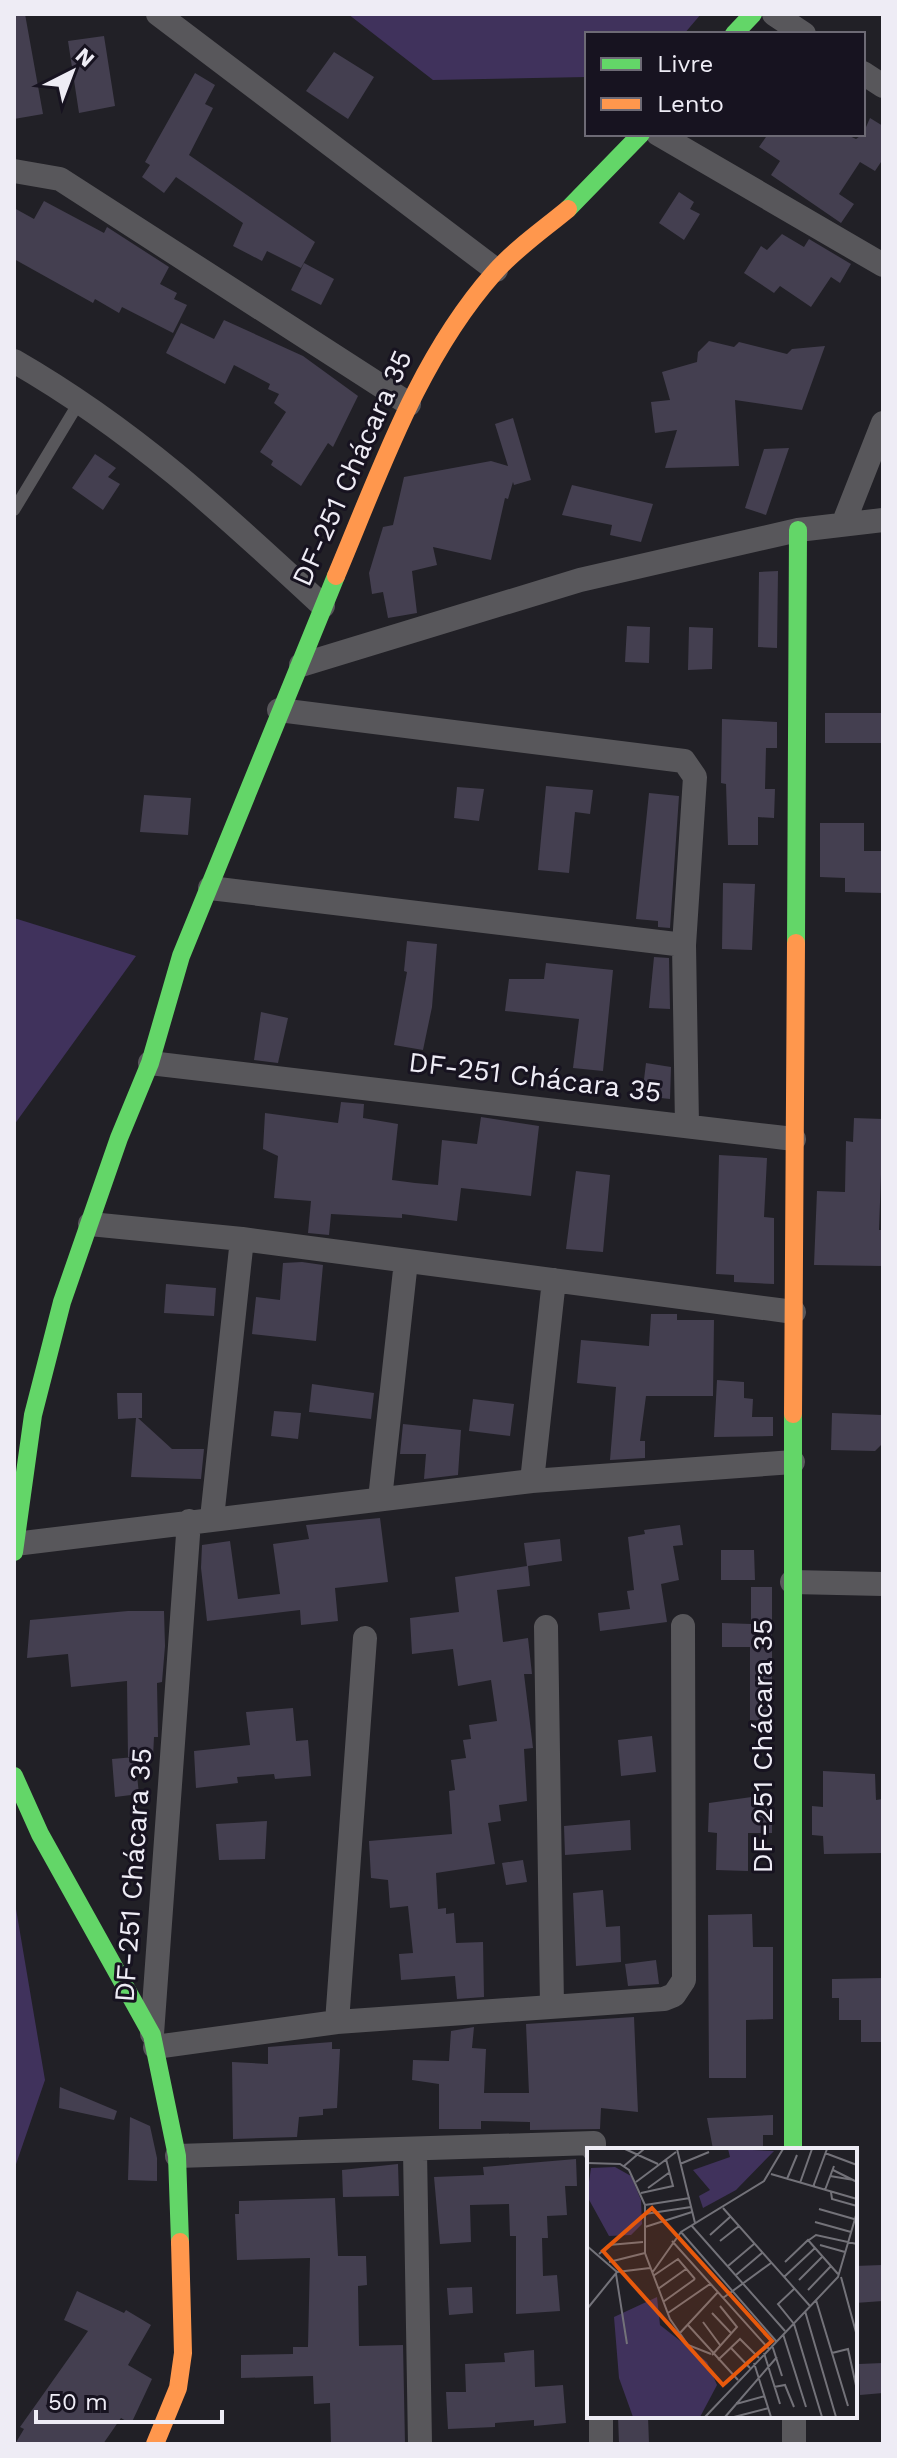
<svg xmlns="http://www.w3.org/2000/svg" width="897" height="2458" viewBox="0 0 897 2458" font-family="'Work Sans',sans-serif">
<style>
.green{fill:#40325c}
.building{fill:#443f50}
.lines{fill:none;stroke-linecap:round;stroke-linejoin:round}
.lane{stroke:#58575b;stroke-width:12}
.street{stroke:#58575b;stroke-width:24}
.fast{stroke:#63d668;stroke-width:18}
.slow{stroke:#ff974d;stroke-width:18}
.labels{text-anchor:middle;dominant-baseline:central;stroke-width:6;stroke-linejoin:round;paint-order:stroke}
.street-label{font-size:28px;fill:#eeecf5;stroke:#171320}
.inset-road{fill:none;stroke:#737279;stroke-width:2}
.view{fill:#e8590c;fill-opacity:0.15;stroke:#e8590c;stroke-width:4}
.inset-edge{fill:none;stroke:#eeecf5;stroke-width:4}
</style>
<rect width="100%" height="100%" fill="#212026"/>
<path class="green" d="M348,14h353l-17,20h-97v43l-154,3z
M14,918l122,38 -122,169z
M14,1897l31,183 -31,90z"/>
<path class="building" d="M14,14h11l18,100 -29,5z
M104,36l11,70 -36,7 -11,-72z
M334,52l40,25 -26,42 -42,-28z
M195,73l20,12 -10,19 8,4 -24,47 126,87 -14,26 -34,-17 -5,10 -29,-15 10,-23 -67,-46 -12,16 -22,-16 8,-12 -5,-3z
M870,118l13,8v33l-8,12 -15,-9 -21,32 15,10 -13,19 -70,-48 9,-14 -21,-14 9,-13h77l11,5 7,-5z
M679,192l15,10 -4,7 10,5 -16,26 -25,-17z
M44,201l60,32 3,-6 62,40 -9,17 17,9 -3,6 13,6 -14,28 -51,-26 -3,6 -24,-14 -2,4 -79,-44v-51l20,11z
M782,234l22,13 5,-8 42,25 -11,19 -9,-6 -20,30 -31,-21 -6,7 -30,-20 17,-27 6,4z
M304,263l30,16 -13,26 -30,-15z
M224,320l79,36 55,40 -25,51 -5,-4 -27,43 -30,-21 2,-4 -13,-9 26,-40 -12,-9 5,-9 -11,-5 2,-5 -36,-19 -9,19 -59,-31 15,-30 33,16z
M709,341l25,6 5,-5 48,12 5,-5 33,-3 -23,64 -67,-10 4,66 -74,2 12,-38 -22,3 -4,-31 19,-2 -8,-28 35,-10 1,-10z
M513,418l18,62 -17,5 -1,-3 -5,17 -3,-1 -14,62 -58,-13 4,18 -25,6 5,42 -29,5 -5,-26 -11,2 -3,-21 14,-46 10,-2 11,-48 87,-16 17,5 -13,-42z
M789,448l-23,67 -21,-7 19,-59z
M95,454l21,14 -8,9 12,7 -17,26 -31,-22z
M572,485l81,19 -12,38 -31,-7 2,-10 -50,-10z
M778,571l-1,77 -19,-1 1,-75z
M627,626l23,1 -1,36 -24,-1z
M689,627l24,1 -1,41 -24,1z
M825,713h58v30h-58z
M722,719l55,3v26h-11l-1,41h10l-1,29 -16,-1v28h-30l-2,-61 -5,-1z
M546,786l47,4 -3,24 -15,-2 -6,61 -31,-3z
M457,787l27,2 -5,32 -25,-3z
M649,793l30,3 -9,132 -12,-1v-6l-22,-2z
M144,795l47,3 -3,37 -48,-3z
M820,823h44v28h19v42l-38,-1v-14l-25,-1z
M723,883l32,1 -3,66 -30,-1z
M407,941l30,3 -5,63 -9,43 -29,-5 13,-73 -3,-1z
M654,957l15,1 1,51 -21,-1z
M546,963l67,7 -10,101 -30,-3 6,-49 -74,-8 4,-32h35z
M261,1012l27,6 -10,45 -24,-3z
M646,1063l25,4 -1,32 -28,-3z
M341,1102l23,2 -1,14 35,6 -6,56 23,3 23,2 4,-45 35,4 4,-27 58,9 -8,70 -70,-8 -4,33 -55,-7v4l-71,-4 -2,21 -21,-2 3,-32 -37,-3 4,-42 -15,-7 2,-36 73,10z
M854,1118l29,1 -4,111h4v36l-69,-1 3,-74 28,1 1,-51 7,1z
M719,1155l48,3 -3,59 10,1v66l-40,-2v-7l-18,-1z
M576,1171l34,4 -7,77 -37,-3z
M302,1262l21,3 -7,76 -64,-7 4,-37 24,3 3,-37z
M166,1284l50,4 -2,28 -50,-3z
M651,1314h26v6h37l-1,76h-67l-6,45h5v17l-35,2 6,-73 -39,-4 4,-43 68,6z
M717,1380l27,2v16l9,1 -1,18h21v19l-59,1z
M312,1384l62,9 -3,26 -62,-7z
M117,1393h25v25h-4l34,31h32l-3,30 -70,-2 5,-59 -18,1z
M473,1399l41,5 -4,32 -41,-5z
M274,1411l27,2 -3,26 -27,-3z
M832,1413l50,2v29l-7,7 -44,-1z
M403,1424l58,6 -3,45 -34,4 2,-25h-26z
M380,1518l8,64 -53,6 3,33 -37,4 -1,-15 -93,11 -6,-53 1,-23 28,-4 8,58 42,-5 -7,-50 36,-5 -3,-14z
M680,1525l3,20 -10,1 6,34 -18,4 6,38 -67,9 -2,-18 32,-4 -3,-18 7,-1 -6,-53 17,-3 -1,-4z
M560,1539l2,22 -34,5 2,20 -33,4 6,52 25,-4 4,36h-8l9,74 -9,1 3,52 -28,4 2,16 -13,2 7,41 -59,9 2,36 8,-1v6l8,-1 2,30 27,-1 1,55 -27,2 -2,-23 -54,4 -2,-26 14,-1 -5,-47 -18,2 -2,-28 -17,-2 -2,-37 83,-7 -3,-43 6,-1 -4,-30 15,-2 -3,-18 8,-1 -2,-14 28,-4 -6,-41 -33,6 -5,-37 -41,5 -2,-36 49,-6 -4,-35 72,-11 -3,-23z
M721,1550h33l1,30h-34z
M751,1587h21v134l-22,-1v-73h-28v-24l29,1z
M128,1611h36l1,35 -3,36 -5,1 1,54h-4l-1,20h-25l-1,-76 -56,6 -3,-33 -41,4 3,-38z
M293,1708l3,33 12,-1 3,36 -36,3 -1,-5 -37,3 1,6 -42,5 -2,-37 56,-6 -4,-33z
M652,1736l4,36 -35,4 -3,-36z
M135,1757l4,37 -24,3 -3,-38z
M823,1771l52,3 1,26 7,-1v54l-59,1 -1,-18 -11,-1v-29l11,1z
M765,1795v7h7v31h-24v38l-32,-1 1,-37 -9,-1 1,-29z
M630,1820l1,30 -66,5 -1,-29z
M267,1821l-2,38 -46,1 -3,-36z
M523,1860l4,22 -21,3 -4,-22z
M603,1890l3,37 14,-1 1,36 -45,4 -3,-73z
M752,1914l1,33h20v72l-27,1v58h-37l-1,-163z
M656,1960l3,24 -31,2 -3,-22z
M883,1978v64h-22v-22h-22v-22h-7v-19z
M634,2017l4,95 -37,-4 -1,21 -70,1v-8l-49,-1v8h-42v-45l-27,-4 1,-20 36,1 2,-30 23,-4 -2,21 14,1 -2,44h45l-3,-69z
M332,2042v7h8l-3,59 -14,1v6l-24,2 -2,20 -64,2 -1,-77 36,2v-17z
M60,2087l57,24 -3,9 -55,-12z
M773,2115v20h-10v15l-50,-1 -6,-31z
M130,2117l20,9 7,32v23l-29,-1z
M576,2159l1,27h-12l2,29 -20,1 1,22h-6l1,38 14,-1 3,36 -44,3v-78h-6l-1,-32 -39,1 1,37 -31,2 -6,-67 50,-2 -1,-8z
M398,2164l1,32 -56,1 -1,-27z
M335,2198l3,58h28l1,29 -9,1 1,60 44,-1 2,99h-74l-1,-41 -16,1 -1,-28 -72,2v-23l52,-1v-7h15l2,-89 -73,2 -2,-46h4v-13z
M882,2265l1,36 -28,2v-37z
M472,2287l1,26 -24,2 -2,-27z
M77,2291l47,22 2,-3 25,15 -23,40 24,14 -21,45 -10,-6 -18,26h-88l9,-15 -4,-2 68,-96 -24,-11z
M534,2350l1,37 28,-2 3,38 -32,3v-6l-39,3v4l-47,2 -2,-37h20l-1,-28 40,-2 -1,-9z
M883,2363v30l-23,2 -1,-31z
M618,2416h30l1,28h-30z"/>
<g class="lines">
<path class="lane" d="M14,510l67,-111"/>
<path class="street" d="M158,14l338,256
M774,14l30,20
M863,73l20,13
M658,134l225,131
M14,171l46,8 349,225
M14,361c120,69 209,152 309,245
M844,522l39,-99
M301,665l279,-85 218,-50 85,-10
M279,710l405,51 11,16 -11,168 3,180
M210,888l474,57
M150,1063l644,76
M90,1224l152,15 552,73
M532,1481l22,-201
M380,1499l26,-238
M212,1518l30,-279
M15,1544l517,-63 261,-19
M792,1582l91,2
M546,1627l6,378
M337,2022l28,-384
M152,2034l37,-513
M155,2047l182,-25 327,-23 10,-4 10,-15 -1,-354
M415,2151l5,293
M177,2156l417,-13v7
M601,2416v28
M794,2416v28"/>
<path class="fast" d="M734,34l19,-20
M568,209l73,-75
M796,943l2,-413
M793,1414v736
M14,1552l19,-137 29,-113 57,-164 31,-75 31,-107 155,-380
M14,1776l26,58 112,201 25,121 3,86"/>
<path class="slow" d="M336,576c44,-104 82,-217 158,-303 21,-24 50,-44 74,-64
M793,1414l3,-471
M155,2444l23,-56 5,-35 -3,-111"/>
</g>
<g class="labels">
<g class="street-label">
<text transform="translate(352 468) rotate(-66)">DF-251 Chácara 35</text>
<text transform="translate(535 1077) rotate(7)">DF-251 Chácara 35</text>
<text transform="translate(762 1746) rotate(-90)">DF-251 Chácara 35</text>
<text transform="translate(133 1875) rotate(-86)">DF-251 Chácara 35</text>
</g>
</g>
<g transform="translate(587 2148)">
<rect width="270" height="270" fill="#212026"/>
<path d="M141,1l46,2 -38,39 -33,18 -4,-12 11,-6 -17,-20 37,-13zM28,19l16,9 10,24 1,24 -11,11 -22,1 -22,-40 4,-28zM70,149l3,28 47,37 10,23 -17,32h-67l-14,-39 -5,-61z" fill="#40325c"/>
<path class="inset-road" d="M38,1l33,15M90,1l18,74M238,5l32,12M0,15l33,1 9,6 16,35v48l25,66 18,26 23,9M93,16l29,-12M37,18l20,-17M246,22l24,12M184,26l86,25M243,28l24,4M200,31l10,-24M49,34l40,-30M213,35l12,-34M226,39l14,-38M61,40l22,-16M238,42l9,-24M244,44l1,7 25,7M54,45l32,-7 -7,-27M58,57l45,-7M136,60l87,98M232,61l35,10M58,66l46,-7M228,74l36,10M104,77l94,106M58,79l47,-15M94,84l95,109M123,87l20,-18M222,92l7,-5 41,9M85,93l97,108M133,93l19,-15M233,97l25,7M0,98l30,26M12,106l10,-9 34,-3M22,114l36,-9M198,114l23,-22 30,34M141,118l26,-22M65,125l29,-41 83,-51 19,-32M29,126l11,70M149,127l26,-22M66,128l25,-17 17,20M197,129l31,-29M254,129l16,59M212,132l24,-24M71,141l28,-20M207,141l-16,15 16,20 28,93M221,142l23,-24M136,150l48,-35M229,152l32,106M76,154l32,-23M0,161l30,-37 33,-4M218,163l31,106M81,165l42,-29M125,165l19,20M116,174l17,23M101,177l50,55M92,186l39,-42M196,186l23,73M185,197l10,31M144,200l19,20M177,205l16,51M245,205l16,-4 9,41M125,207l25,-28 -17,-21M131,212l22,-21 19,19M167,215l17,54M187,239l11,-2 9,22M149,256l29,-8M118,269l133,-140 19,-65M138,269l52,-60M147,269l35,-9"/>
<path class="view" d="M65,60l120,133 -49,44 -120,-134z"/>
<rect width="270" height="270" class="inset-edge"/>
</g>
<rect width="897" height="2458" fill="none" stroke="#eeecf5" stroke-width="32"/>
<rect x="585" y="32" width="280" height="104" fill="#171320" stroke="#6d6a75" stroke-width="2"/>
<rect x="601" y="58" width="40" height="12" fill="#63d668" stroke="#6d6a75" stroke-width="2"/>
<text x="657" y="72" font-size="24" fill="#eeecf5">Livre</text>
<rect x="601" y="98" width="40" height="12" fill="#ff974d" stroke="#6d6a75" stroke-width="2"/>
<text x="657" y="112" font-size="24" fill="#eeecf5">Lento</text>
<g transform="translate(72 72) rotate(42)" stroke="#171320" stroke-width="6" paint-order="stroke">
<path d="M0-6L14 30L0 20L-14 30Z" fill="#eeecf5"/>
<text y="-12" font-size="22" font-weight="bold" text-anchor="middle" fill="#eeecf5">N</text>
</g>
<path d="M36 2410v12h186v-12" fill="none" stroke="#eeecf5" stroke-width="4"/>
<text x="48" y="2410" font-size="24" fill="#eeecf5" stroke="#171320" stroke-width="6" paint-order="stroke">50 m</text>
</svg>
